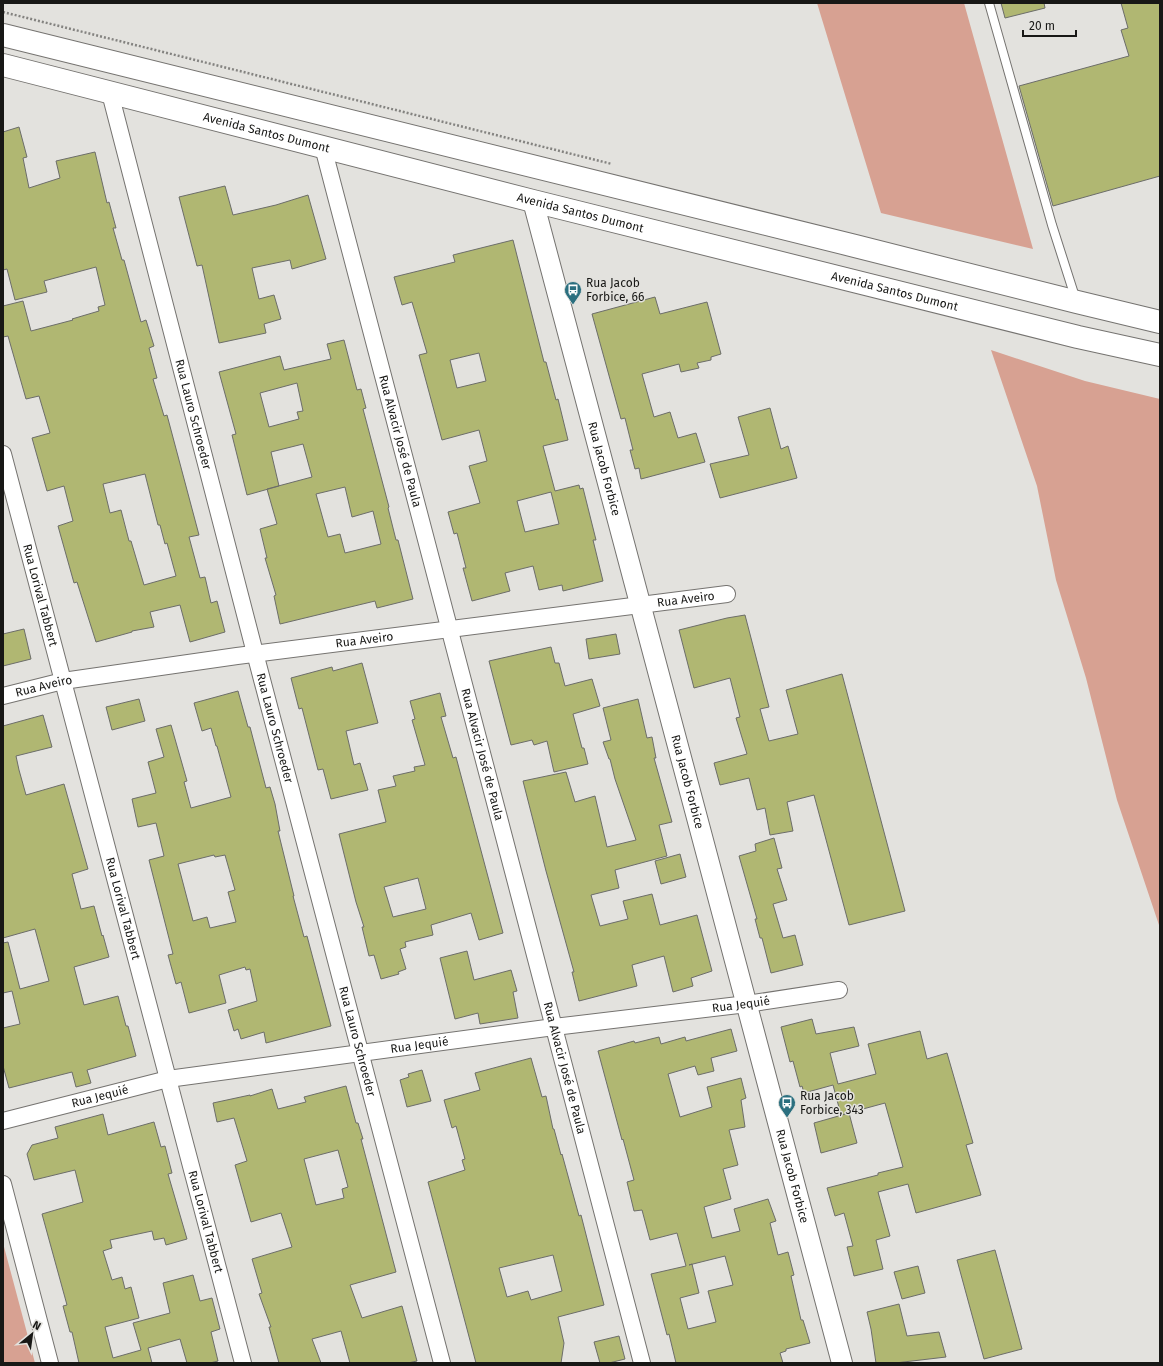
<svg xmlns="http://www.w3.org/2000/svg" width="1163" height="1366" viewBox="0 0 1163 1366" font-family="'Fira Sans',sans-serif">
<style>
.green{fill:#d7a192}
.building{fill:#b0b772;stroke:#6c6d69;fill-rule:evenodd}
.lines{fill:none;stroke-linecap:round;stroke-linejoin:round}
.service-casing{stroke:#757370;stroke-width:10}
.minor-casing{stroke:#757370;stroke-width:18}
.tertiary-casing{stroke:#757370;stroke-width:22}
.primary-casing{stroke:#757370;stroke-width:24}
.path{stroke:#848380;stroke-width:2.5;stroke-dasharray:2 2;stroke-linecap:butt}
.service{stroke:#fff;stroke-width:8}
.minor{stroke:#fff;stroke-width:16}
.tertiary{stroke:#fff;stroke-width:20}
.primary{stroke:#fff;stroke-width:22}
.labels{text-anchor:middle;dominant-baseline:central;stroke-width:3;stroke-linejoin:round;paint-order:stroke}
.street-label{font-size:12px;fill:#181816;stroke:#e3e2de}
.poi-label{font-size:12px;fill:#181816;stroke:#e3e2de;text-anchor:start}
</style>
<rect width="100%" height="100%" fill="#e3e2de"/>
<path class="green" d="M817,3h147l69,246 -152,-36z
M991,350l94,31 75,18v529l-43,-128 -31,-122 -30,-98 -19,-94z
M3,1243l32,120h-32z"/>
<path class="building" d="M1001,3h43l1,5 -40,10z
M1121,3h39v173l-107,30 -34,-120 110,-30 -8,-26 7,-2z
M19,127l8,30 -4,1 6,30 31,-10 -4,-17 39,-9 12,51 2,-1 7,26h-3l9,32h2l17,62 5,-2 8,26 -5,2 8,30 -4,1 11,37 3,-1 32,120 -10,2 11,41 5,-1 6,26 6,-2 8,31 -35,10 -10,-37 -30,7 4,15 -22,4v1l-36,10 -19,-60 -3,1 -16,-57 15,-5 -9,-35 -17,5 -15,-53 18,-5 -11,-37 -13,3 -18,-63 -5,1v-31l20,-5 8,30 42,-11 -1,-1 27,-8 -1,-4 7,-2 -9,-38 -52,14 3,11 -32,8 -8,-31 -4,1v-138zM145,474l13,51h2l5,19 2,-1 9,33 -32,9 -13,-44h-2l-8,-31 -11,3 -7,-29z
M225,186l8,29 43,-10 32,-10 18,64 -34,10 -2,-9 -38,8 7,31 15,-4 7,24 -17,5 2,9 -47,10 -17,-78 -5,1 -18,-69z
M513,240l31,122h2l10,38 2,-1 10,41 -25,6 12,45 24,-6 1,4 3,-1 13,52h-3l10,41 -40,10 -1,-6 -23,5 -6,-24 -28,7 5,18 -38,10 -9,-33h3l-9,-35 -3,1 -6,-22 32,-9 -11,-37 18,-5 -8,-31 -37,10 -23,-85 8,-2 -15,-51 -10,3 -8,-28 61,-15 -2,-7zM479,353l7,28 -29,7 -7,-28zM551,492l8,32 -34,8 -8,-31z
M655,297l5,17 47,-12 14,52 -10,3v3l-14,3 2,5 -18,4 -2,-8 -37,10 12,43 16,-5 8,26 18,-5 9,29 -64,17 -2,-11 -4,1 -5,-19h3l-8,-32 -4,1 -29,-105z
M344,340l13,50 4,-1 5,19 -3,1 26,98 -1,1 8,32h2l15,59 -36,9 -2,-7 -95,23 -6,-28 2,-1 -11,-37h2l-7,-29 17,-5 -10,-35 45,-12 -9,-33 -32,8 8,34 -32,9 -15,-60 4,-1 -17,-62 61,-16 4,14 47,-11 -4,-15zM297,383l6,28 -6,1 2,7 -30,8 -9,-34zM345,487l7,30 21,-6 8,33 -36,9 -5,-19 -12,3 -12,-43z
M770,408l11,41 7,-3 9,32 -77,20 -10,-34 39,-9 -11,-38z
M745,615l24,92 -9,2 9,32 29,-7 -12,-44 56,-16 63,237 -56,14 -35,-130 -27,7 6,29 -23,4 -5,-27 -8,2 -8,-32 -29,7 -6,-22 33,-9 -11,-36 4,-1 -10,-39 -36,10 -15,-58 48,-12z
M24,629l7,30 -28,7v-32z
M616,634l4,20 -31,5 -3,-20z
M551,647l4,16h4l6,23 27,-7 8,27 -27,8 9,34h2l4,16 -34,8 -7,-31 -13,4 -2,-5 -21,5 -22,-84z
M362,663l16,60 -32,8 8,34 6,-2 8,27 -37,9 -8,-30 -5,1 -16,-62 -3,1 -8,-31 41,-11 1,4z
M238,691l10,36h2l16,61 4,-1 5,17 5,27h-2l16,65h-1l11,41 3,-1 24,90 -65,17 -2,-11 -23,7 -3,-10 -4,2 -6,-21 29,-9 -7,-32 -4,1 -1,-3 -26,8 7,28 -37,10 -8,-31 -5,2 -8,-29 5,-1 -24,-94 15,-4 -8,-33 -18,4 -6,-28 24,-6 -8,-31 16,-5 -8,-28 15,-4 16,56 -3,1 7,26 40,-11 -14,-51h-1l-5,-18 -9,3 -8,-28zM214,855l1,2 10,-2 10,35 -7,2 8,30 -26,6 -3,-11 -14,4 -15,-57z
M440,693l6,23 -5,1 12,41 3,-1 47,176 -24,7 -8,-27 -40,12 2,10 -28,7 1,5 -6,2 6,20 -8,3 1,2 -18,5 -7,-24 -5,1 -7,-29h2l-8,-25 -17,-68 47,-12 -8,-32 18,-4 -3,-10 22,-5 -1,-4 11,-2 -13,-45 3,-1 -5,-18zM418,878l8,31 -33,8 -9,-30z
M139,699l6,22 -33,9 -6,-23z
M638,699l9,39 5,-1 4,21h-2l18,64 -13,3 8,31 -52,14 4,18 -28,7 9,31 28,-7 -5,-18 29,-7 8,31 37,-10 15,56 -21,7 2,8 -20,6 -9,-36 -32,9 5,21 -58,15 -7,-29h2l-28,-101 -23,-90 43,-9 9,30 20,-6 12,51 29,-7 -21,-61 -5,-20h-1l-6,-17 8,-2 -8,-32z
M43,715l9,32 -36,9 3,14 7,25 38,-11 24,85 -16,5 9,35 13,-3 8,30 1,-1 6,22 -35,10 10,38 34,-9 8,30h2l8,30 -49,14 4,13 -15,4 -4,-15 -63,16 -6,-22v-38l17,-4 -8,-33 -9,2v-50l5,-1 12,47 29,-8 -14,-52 -32,9v-212z
M774,838l8,30 -5,1 10,31 -14,4 10,34 12,-3 8,30 -32,8 -9,-35h-2l-5,-19h2l-18,-63 17,-5 -1,-7z
M680,854l6,23 -25,7 -6,-23z
M467,951l7,29 37,-10 6,21 -4,1 5,26 -38,6 -2,-11 -23,6 -15,-61z
M812,1019l4,15 38,-7 5,19 -29,7 8,31 38,-10 -8,-30 52,-13 7,28 20,-6 26,90 -7,2 15,50 -65,18 -8,-29 -30,8 12,44 -14,4 7,29 -29,7 -7,-29 6,-1 -9,-33 -9,3 -8,-28 51,-13v-2l25,-6 -18,-64 -44,12 -8,-30 -29,8 -2,-7 -2,1 -7,-26 -3,1 -9,-35z
M731,1029l6,22 -26,7 3,13 -16,4 -3,-9 -27,8 12,43 32,-10 -5,-20 34,-9 5,20 -5,2 4,27 -16,3 9,35 -15,4 8,30 -27,8 8,31 28,-7 -6,-22 34,-10 8,22 -6,2 8,32 10,-3 6,23 -3,1 10,44h2l7,23 -24,6v2l-6,2 3,10h-107l-7,-29 -2,1 -16,-61 35,-8 -9,-33 -27,7 -8,-30 -8,1 -7,-29 7,-2 -11,-41 -1,1 -24,-89 36,-10 1,2 24,-6 2,7 24,-7 1,4zM725,1256l8,29 -25,6 8,31 -28,7 -8,-31 19,-5 -7,-29 -3,1z
M531,1058l11,39 4,-1 7,33h1l7,26 1,-1 17,62 2,-1 23,90 -46,12 6,26 -3,20h-85l-48,-181 37,-12 -3,-10 3,-1 -9,-33 -4,2 -8,-28 36,-10 -5,-17zM553,1255l9,36 -31,9 -3,-9 -21,6 -8,-29z
M422,1070l9,31 -24,6 -7,-27 9,-3 -1,-3z
M346,1086l10,37h2l5,16h-2l35,133 -46,13 12,33 40,-12 15,55 -9,2h-58l-9,-32 -29,8 9,24h-42l-10,-36h2l-12,-33 3,-1 -10,-34 40,-12 -11,-34 -30,9 -16,-57 12,-4 -13,-43 -17,4 -4,-19 37,-8v1l22,-7 6,20 28,-7 -2,-5zM338,1150l10,37 -6,2 2,9 -28,7 -12,-46z
M849,1113l8,30 -36,10 -7,-30z
M103,1114l5,21 46,-13 7,25 4,-1 7,27 -4,1 19,65 -21,6 -2,-7 -10,2 -2,-9 -42,9 2,8 -9,3 9,29 10,-3 3,12 6,-2 8,31 -34,9 8,31 28,-8 -8,-27 37,-10 -7,-30 30,-8 7,26 12,-3 8,31 -9,3 7,29 -8,2h-23l-7,-24 -32,9 4,15h-73l-7,-31h-2l-7,-26 4,-1 -25,-91 41,-12 -8,-32 -41,10 -7,-26 5,-9 26,-7 -3,-11z
M995,1250l27,99 -38,10 -27,-99z
M918,1266l7,27 -23,6 -8,-27z
M899,1304l8,32 32,-4 7,25 -51,6h-19l-5,-34 -4,-17z
M619,1336l6,23 -16,4h-9l-6,-21z"/>
<g class="lines">
<defs>
<path id="service" d="M989,3l63,222 24,75"/>
<g id="minor">
<path id="s1" d="M110,93l145,560 187,710"/>
<path id="s2" d="M323,147l319,1216"/>
<path id="s3" d="M3,454l240,909"/>
<path id="s4" d="M3,696l60,-15 174,-25 490,-62"/>
<path id="s5" d="M3,1121l165,-42 386,-52 193,-23 92,-14"/>
<path d="M3,1184l47,179"/>
</g>
<g id="tertiary">
<path id="s6" d="M533,201l309,1162"/>
</g>
<g id="primary">
<path d="M3,35l852,211 222,56 83,20"/>
<path id="s7" d="M3,65l530,136 545,136 82,18"/>
</g>
</defs>
<use href="#service" class="service-casing"/>
<use href="#minor" class="minor-casing"/>
<use href="#tertiary" class="tertiary-casing"/>
<use href="#primary" class="primary-casing"/>
<path class="path" d="M3,12l609,152"/>
<use href="#service" class="service"/>
<use href="#minor" class="minor"/>
<use href="#tertiary" class="tertiary"/>
<use href="#primary" class="primary"/>
</g>
<defs>
<symbol id="bus-pin" viewBox="-11 -11 22 30"><path d="M0 17L-7.5 6A9.5 9.5 0 1 1 7.5 6Z" fill="#2b6f7f" stroke="#e3e2de"/><path d="M-5-6H5V4H4V6H2V4H-2V6H-4V4H-5ZM-3.5-4V0h7V-4ZM-3.5 1.2v1.5H-2V1.2ZM2 1.2v1.5H3.5V1.2Z" fill="#fff"/></symbol>
</defs>
<g fill-rule="evenodd">
<use href="#bus-pin" x="563" y="280" width="20" height="27"/>
<use href="#bus-pin" x="777" y="1093" width="20" height="27"/>
</g>
<g class="labels">
<g class="street-label">
<text stroke="none"><textPath href="#s7" startOffset="272">Avenida Santos Dumont</textPath></text>
<text stroke="none"><textPath href="#s7" startOffset="596">Avenida Santos Dumont</textPath></text>
<text stroke="none"><textPath href="#s7" startOffset="920">Avenida Santos Dumont</textPath></text>
<text stroke="none"><textPath href="#s1" startOffset="332">Rua Lauro Schroeder</textPath></text>
<text stroke="none"><textPath href="#s2" startOffset="304">Rua Alvacir José de Paula</textPath></text>
<text stroke="none"><textPath href="#s6" startOffset="277">Rua Jacob Forbice</textPath></text>
<text stroke="none"><textPath href="#s3" startOffset="146">Rua Lorival Tabbert</textPath></text>
<text stroke="none"><textPath href="#s4" startOffset="690">Rua Aveiro</textPath></text>
<text stroke="none"><textPath href="#s4" startOffset="366">Rua Aveiro</textPath></text>
<text stroke="none"><textPath href="#s4" startOffset="42">Rua Aveiro</textPath></text>
<text stroke="none"><textPath href="#s1" startOffset="656">Rua Lauro Schroeder</textPath></text>
<text stroke="none"><textPath href="#s2" startOffset="628">Rua Alvacir José de Paula</textPath></text>
<text stroke="none"><textPath href="#s6" startOffset="601">Rua Jacob Forbice</textPath></text>
<text stroke="none"><textPath href="#s3" startOffset="470">Rua Lorival Tabbert</textPath></text>
<text stroke="none"><textPath href="#s5" startOffset="748">Rua Jequié</textPath></text>
<text stroke="none"><textPath href="#s1" startOffset="980">Rua Lauro Schroeder</textPath></text>
<text stroke="none"><textPath href="#s5" startOffset="424">Rua Jequié</textPath></text>
<text stroke="none"><textPath href="#s2" startOffset="952">Rua Alvacir José de Paula</textPath></text>
<text stroke="none"><textPath href="#s5" startOffset="100">Rua Jequié</textPath></text>
<text stroke="none"><textPath href="#s6" startOffset="1009">Rua Jacob Forbice</textPath></text>
<text stroke="none"><textPath href="#s3" startOffset="794">Rua Lorival Tabbert</textPath></text>
</g>
<g class="poi-label">
<text x="586" y="283">Rua Jacob<tspan x="586" dy="14">Forbice, 66</tspan></text>
<text x="800" y="1096">Rua Jacob<tspan x="800" dy="14">Forbice, 343</tspan></text>
</g>
</g>
<rect width="1163" height="1366" fill="none" stroke="#181816" stroke-width="8"/>
<g transform="translate(32 1334) rotate(29)" stroke="#e3e2de" stroke-width="3" paint-order="stroke">
<path d="M0-3L7 15L0 10L-7 15Z" fill="#181816"/>
<text y="-6" font-size="11" font-weight="bold" text-anchor="middle" fill="#181816">N</text>
</g>
<path d="M1023 30v6h53v-6" fill="none" stroke="#181816" stroke-width="2"/>
<text x="1029" y="30" font-size="12" fill="#181816" stroke="#e3e2de" stroke-width="3" paint-order="stroke">20 m</text>
</svg>
